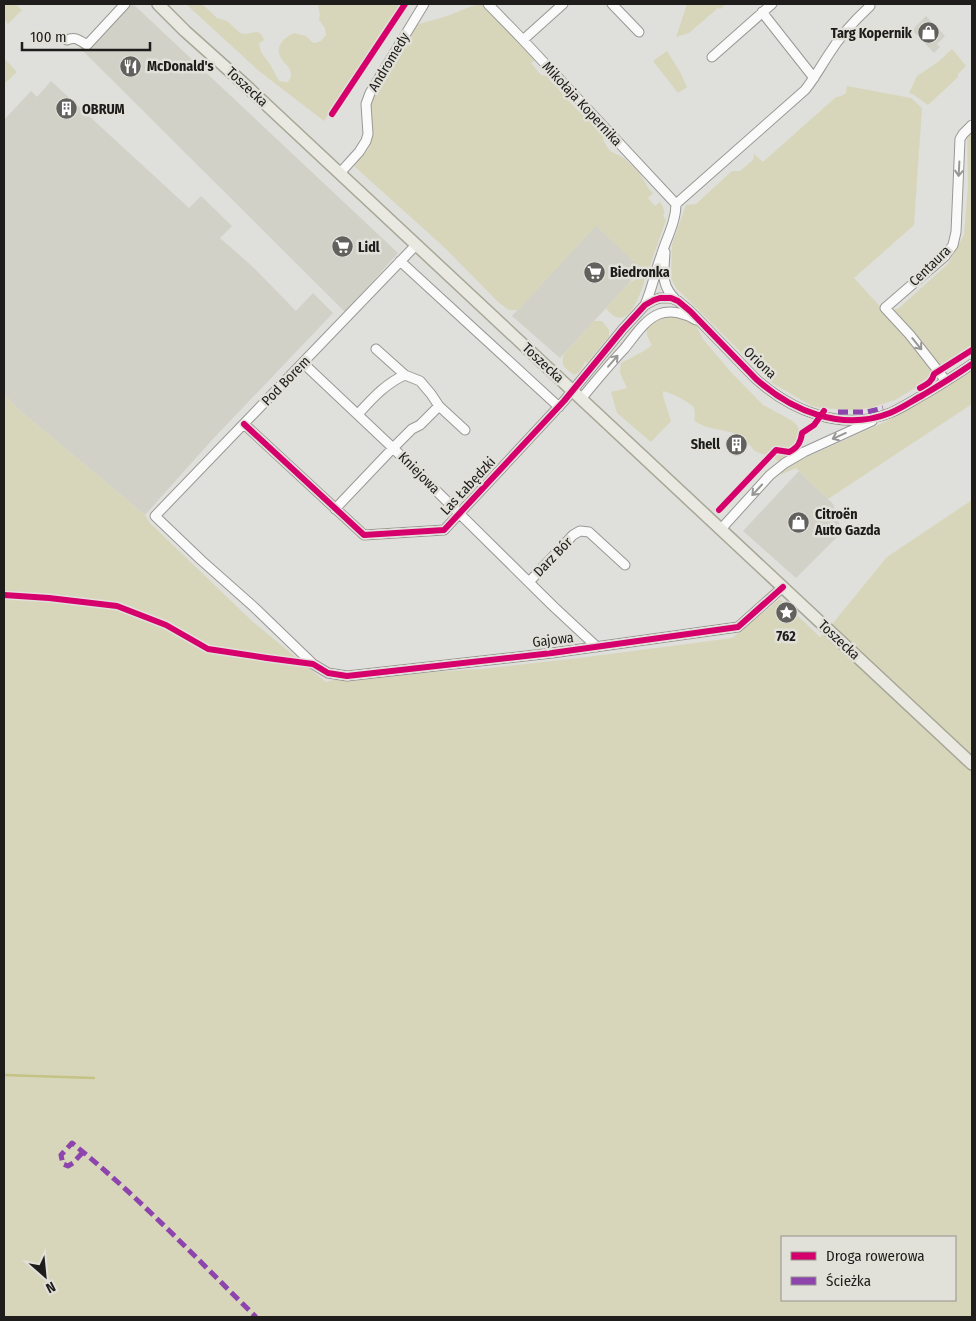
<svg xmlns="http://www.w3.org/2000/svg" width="976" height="1321" viewBox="0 0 976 1321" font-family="'Fira Sans Condensed',sans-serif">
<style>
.built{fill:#d2d1c8}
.green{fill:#d8d6ba;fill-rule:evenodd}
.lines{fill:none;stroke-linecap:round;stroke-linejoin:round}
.stream{stroke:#c5c286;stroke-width:2.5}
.minor-casing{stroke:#999895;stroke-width:11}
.major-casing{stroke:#a7a798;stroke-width:14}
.minor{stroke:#fafafa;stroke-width:9}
.major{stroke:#e9e9e1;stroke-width:11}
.quiet{stroke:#8e44ad;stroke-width:5;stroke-dasharray:10 5;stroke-linecap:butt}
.cycleway-casing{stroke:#e1e0d9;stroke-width:9}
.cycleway{stroke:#d6006c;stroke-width:6}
.oneway{stroke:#979796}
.labels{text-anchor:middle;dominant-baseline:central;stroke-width:5;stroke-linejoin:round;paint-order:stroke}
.poi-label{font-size:14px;font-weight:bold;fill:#1e1d1b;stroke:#e1e0d9;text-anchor:start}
.street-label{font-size:14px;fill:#1e1d1b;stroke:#e1e0d9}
</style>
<rect width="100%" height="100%" fill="#dfdfdb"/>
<path class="built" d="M118,4h15l265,249 -53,59 -266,-265z
M926,16l19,20 -8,8 3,3 -6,6 -22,-23z
M51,81l138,127 12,-12 31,30 -12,12 33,29 43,44 17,-18 20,20 -122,128 -66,74 -127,-106 -14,-15v-274l27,-29 6,6z
M596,225l46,44 -82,89 -48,-42z
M799,471l34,33 9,28 -46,46 -53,-47z"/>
<path class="green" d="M4,4h11l7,6 -14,14 -4,-5z
M186,4h16l15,14 10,3 13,12 5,1 12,-2 4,2 3,6 -5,3 2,9 10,14 8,15 6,1h3c3,-4 4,-7 2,-12 -1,-4 -5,-6 -7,-9 -10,-13 -1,-22 11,-28l12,3 6,6 3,1 6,-2 5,-6 -1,-7 -6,-8 1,-5 -2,-11h82l-76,117 -65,-50z
M480,4l6,1 50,54 -5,4 10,12 6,1 29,33 21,17 6,10 1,6 6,9 14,7 16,16 9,15 4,4 -5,5 7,8 5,-4c3,4 6,10 3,14l3,4 -18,51 -6,-2 -46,-43 -78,84h-9l-11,-8 -53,-54 -91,-82 15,-18 -3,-7v-37l44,-77c10,-4 21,-6 31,-9 14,-4 25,-11 39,-14z
M687,4h39l-6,5 -2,-1 -29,25 -13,4z
M952,49l14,17 -8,8v3l-30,28 -14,-10 -5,-2 8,-17 21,-14z
M667,51l13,21 7,15 -9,6 -25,-32z
M4,58l13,14 -13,12z
M847,86l64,12 11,10 -8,117 -60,53 32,35 13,-5 49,-44 16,-29 4,-50 -1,-49 5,-6v215l-42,28 -2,7 -33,20 -25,8 -19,2 -30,-2 -9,-2 -40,-23 -96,-95 -5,-10 1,-34 14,-39 10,-1 36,-33h8l13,-11 1,-6 9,8 73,-65 5,-1 5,-3z
M643,275l3,1c-5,17 -19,61 -40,32l22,-24z
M664,315l19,2 13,8 7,14 26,31 34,35 28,15 6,5 2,5 1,7 -3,8 -6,10 -11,7c-3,-2 -7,-5 -10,-6 -5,-2 -10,-2 -15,-5 -6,-6 -8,-11 -17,-16 -14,-7 -32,-4 -44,-15l1,-5 -1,-8c-7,-6 -22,-14 -31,-16v5l8,25 -20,21 -34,-29 -6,-21 16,-4 -7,-15 1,-10 23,-12 8,-6c-11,-16 -4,-23 12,-30z
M594,321h8l7,9v6l-22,27 -2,-2c-1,5 -6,13 -11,14 -9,-7 -14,-9 -10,-21z
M972,371v33l-144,95 -32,-31 -14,6 -3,-1 13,-9 97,-44z
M4,394l14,15 127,106 5,8 103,99 73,60 21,-6 35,1 49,-5 51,-3 105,-12 145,-19 48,-39 40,38 13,-14 54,-66 85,-57v817h-968zM782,1237h173v63h-173z"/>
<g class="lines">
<path class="stream" d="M4,1075l90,3"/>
<defs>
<path id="minor" d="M488,4l35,36 153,164
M612,4l27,28
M762,12l52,66
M67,40c8,-4 12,0 20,5l38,-41
M523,40l40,-36
M712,57l60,-53
M340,173l19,-21 7,-11 2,-7 -2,-30 4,-11 54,-89
M416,245l-261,271 46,44 54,48 58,56 15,9 19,3 205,-23 186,-26 45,-40
M665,252c-1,20 -5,33 11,48
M400,261l159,146
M645,305c7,-16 10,-33 16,-49 5,-17 15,-34 15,-52l129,-114c9,-11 16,-24 24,-36 11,-18 26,-34 41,-48
M376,349l29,26
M303,363l90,85 160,158 44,41
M946,381l-36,-46 -25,-27 60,-52 8,-11 3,-13 4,-93 3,-5 9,-9
M581,399c14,-17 28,-34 43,-50 10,-12 20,-29 35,-35 12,-5 27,0 37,6
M439,406l26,24
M244,424l120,111 80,-5 120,-129 59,-72 22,-24 9,-5 6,-2h11l7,3 12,10 66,68c36,32 86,53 134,34 12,-5 22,-12 33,-18 17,-10 33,-20 49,-31
M335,509l58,-61 19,-19 8,-4 19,-19 -8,-12 -11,-13 -15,-6c-19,8 -33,24 -47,39
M721,529l49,-54 15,-12 19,-11 68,-31
M529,582l44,-47 7,-4 9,1 36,33"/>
<path id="major" d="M158,4l27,27 57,51 730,682"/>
</defs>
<use href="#minor" class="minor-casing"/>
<use href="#major" class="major-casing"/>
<use href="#minor" class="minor"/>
<use href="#major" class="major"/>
<path class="quiet" d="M838,412h29l16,-4
M83,1152l-10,11 -5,3 -5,-2 -2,-9 11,-12c66,53 124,115 184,174"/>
<defs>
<path id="cycleway" d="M332,114l73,-110
M920,388c7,-4 12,-6 14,-14l38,-24
M244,424l120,111 80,-5 120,-129 59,-72 22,-24 9,-5 6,-2h11l7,3 12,10 66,68c36,32 86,53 134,34 12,-5 22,-12 33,-18 17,-10 33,-20 49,-31
M719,510l57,-60 13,2c9,-4 12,-10 13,-19l12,-8 10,-14
M4,595l45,3 68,8 49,19 42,24 59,9 46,6 15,9 19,3 205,-23 186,-26 45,-40"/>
</defs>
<use href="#cycleway" class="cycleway-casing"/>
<use href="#cycleway" class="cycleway"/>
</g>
<defs><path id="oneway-shaft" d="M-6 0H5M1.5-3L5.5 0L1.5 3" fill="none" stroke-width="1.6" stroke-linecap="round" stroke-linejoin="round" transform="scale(1.25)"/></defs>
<g class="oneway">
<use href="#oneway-shaft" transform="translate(959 169) rotate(93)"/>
<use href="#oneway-shaft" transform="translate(917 344) rotate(51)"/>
<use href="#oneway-shaft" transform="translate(613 361) rotate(-49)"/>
<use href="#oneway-shaft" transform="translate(839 436) rotate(156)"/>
<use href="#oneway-shaft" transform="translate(757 490) rotate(133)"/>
</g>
<defs>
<symbol id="shop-disc" viewBox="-11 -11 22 22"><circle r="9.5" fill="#62615e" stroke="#e1e0d9"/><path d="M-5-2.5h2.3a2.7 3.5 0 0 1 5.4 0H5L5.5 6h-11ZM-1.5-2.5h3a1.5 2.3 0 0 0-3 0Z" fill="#fff"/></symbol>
<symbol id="restaurant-disc" viewBox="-11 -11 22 22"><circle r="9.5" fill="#62615e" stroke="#e1e0d9"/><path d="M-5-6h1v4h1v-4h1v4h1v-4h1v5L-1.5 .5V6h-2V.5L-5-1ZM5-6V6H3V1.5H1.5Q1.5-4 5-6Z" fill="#fff"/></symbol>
<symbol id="building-disc" viewBox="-11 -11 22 22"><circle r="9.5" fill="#62615e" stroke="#e1e0d9"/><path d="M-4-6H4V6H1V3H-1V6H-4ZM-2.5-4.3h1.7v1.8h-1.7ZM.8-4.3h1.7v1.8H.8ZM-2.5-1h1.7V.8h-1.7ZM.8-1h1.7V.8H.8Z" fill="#fff"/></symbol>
<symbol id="supermarket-disc" viewBox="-11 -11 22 22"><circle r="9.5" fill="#62615e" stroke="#e1e0d9"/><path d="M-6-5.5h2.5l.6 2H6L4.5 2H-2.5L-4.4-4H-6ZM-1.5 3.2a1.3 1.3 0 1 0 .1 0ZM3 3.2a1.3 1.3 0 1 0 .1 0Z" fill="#fff"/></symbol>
<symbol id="sight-disc" viewBox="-11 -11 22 22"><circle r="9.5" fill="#62615e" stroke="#e1e0d9"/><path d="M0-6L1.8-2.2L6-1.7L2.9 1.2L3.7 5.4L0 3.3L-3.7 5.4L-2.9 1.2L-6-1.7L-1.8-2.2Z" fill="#fff"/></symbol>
</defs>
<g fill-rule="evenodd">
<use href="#shop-disc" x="916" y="20" width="25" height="25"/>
<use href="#restaurant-disc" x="118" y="54" width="25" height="25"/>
<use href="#building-disc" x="54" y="96" width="25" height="25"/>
<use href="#supermarket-disc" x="330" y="234" width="25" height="25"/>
<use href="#supermarket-disc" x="582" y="260" width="25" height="25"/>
<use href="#building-disc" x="724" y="432" width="25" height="25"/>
<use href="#shop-disc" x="786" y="510" width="25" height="25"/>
<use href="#sight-disc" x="774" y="600" width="25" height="25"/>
</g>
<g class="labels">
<g class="poi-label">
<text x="912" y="33" text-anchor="end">Targ Kopernik</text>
<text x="147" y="66">McDonald's</text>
<text x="82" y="109">OBRUM</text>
<text x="358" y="247">Lidl</text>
<text x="610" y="272">Biedronka</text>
<text x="720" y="444" text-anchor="end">Shell</text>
<text x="815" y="514">Citroën<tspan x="815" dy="16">Auto Gazda</tspan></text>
<text x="786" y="636" text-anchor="middle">762</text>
</g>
<g class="street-label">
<text transform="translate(389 62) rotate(-59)">Andromedy</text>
<text transform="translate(247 87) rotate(43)">Toszecka</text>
<text transform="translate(582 104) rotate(47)">Mikołaja Kopernika</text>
<text transform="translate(930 266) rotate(-44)">Centaura</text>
<text transform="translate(543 363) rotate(43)">Toszecka</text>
<text transform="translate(760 363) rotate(43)">Oriona</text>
<text transform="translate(286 381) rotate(-46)">Pod Borem</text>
<text transform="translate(419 473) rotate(45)">Kniejowa</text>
<text transform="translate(468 486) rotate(-47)">Las Łabędzki</text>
<text transform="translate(553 557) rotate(-46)">Darz Bór</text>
<text transform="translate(553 640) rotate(-7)">Gajowa</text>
<text transform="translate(839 640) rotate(43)">Toszecka</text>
</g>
</g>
<rect width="976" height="1321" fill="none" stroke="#1e1d1b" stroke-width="10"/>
<rect x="781" y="1236" width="175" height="65" fill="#e1e0d9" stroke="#93928d"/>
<rect x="791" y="1252" width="25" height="8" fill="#d6006c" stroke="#93928d"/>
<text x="826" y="1261" font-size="15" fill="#1e1d1b">Droga rowerowa</text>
<rect x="791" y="1277" width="25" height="8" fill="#8e44ad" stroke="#93928d"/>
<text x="826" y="1286" font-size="15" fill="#1e1d1b">Ścieżka</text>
<g transform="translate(45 1276) rotate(153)" stroke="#e1e0d9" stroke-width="4" paint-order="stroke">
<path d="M0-4L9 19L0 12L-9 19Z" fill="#1e1d1b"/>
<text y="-8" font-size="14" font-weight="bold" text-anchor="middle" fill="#1e1d1b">N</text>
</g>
<path d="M22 42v8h128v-8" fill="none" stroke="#1e1d1b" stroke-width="2.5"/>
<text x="30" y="42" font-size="15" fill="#1e1d1b" stroke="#e1e0d9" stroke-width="4" paint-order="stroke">100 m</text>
</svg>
